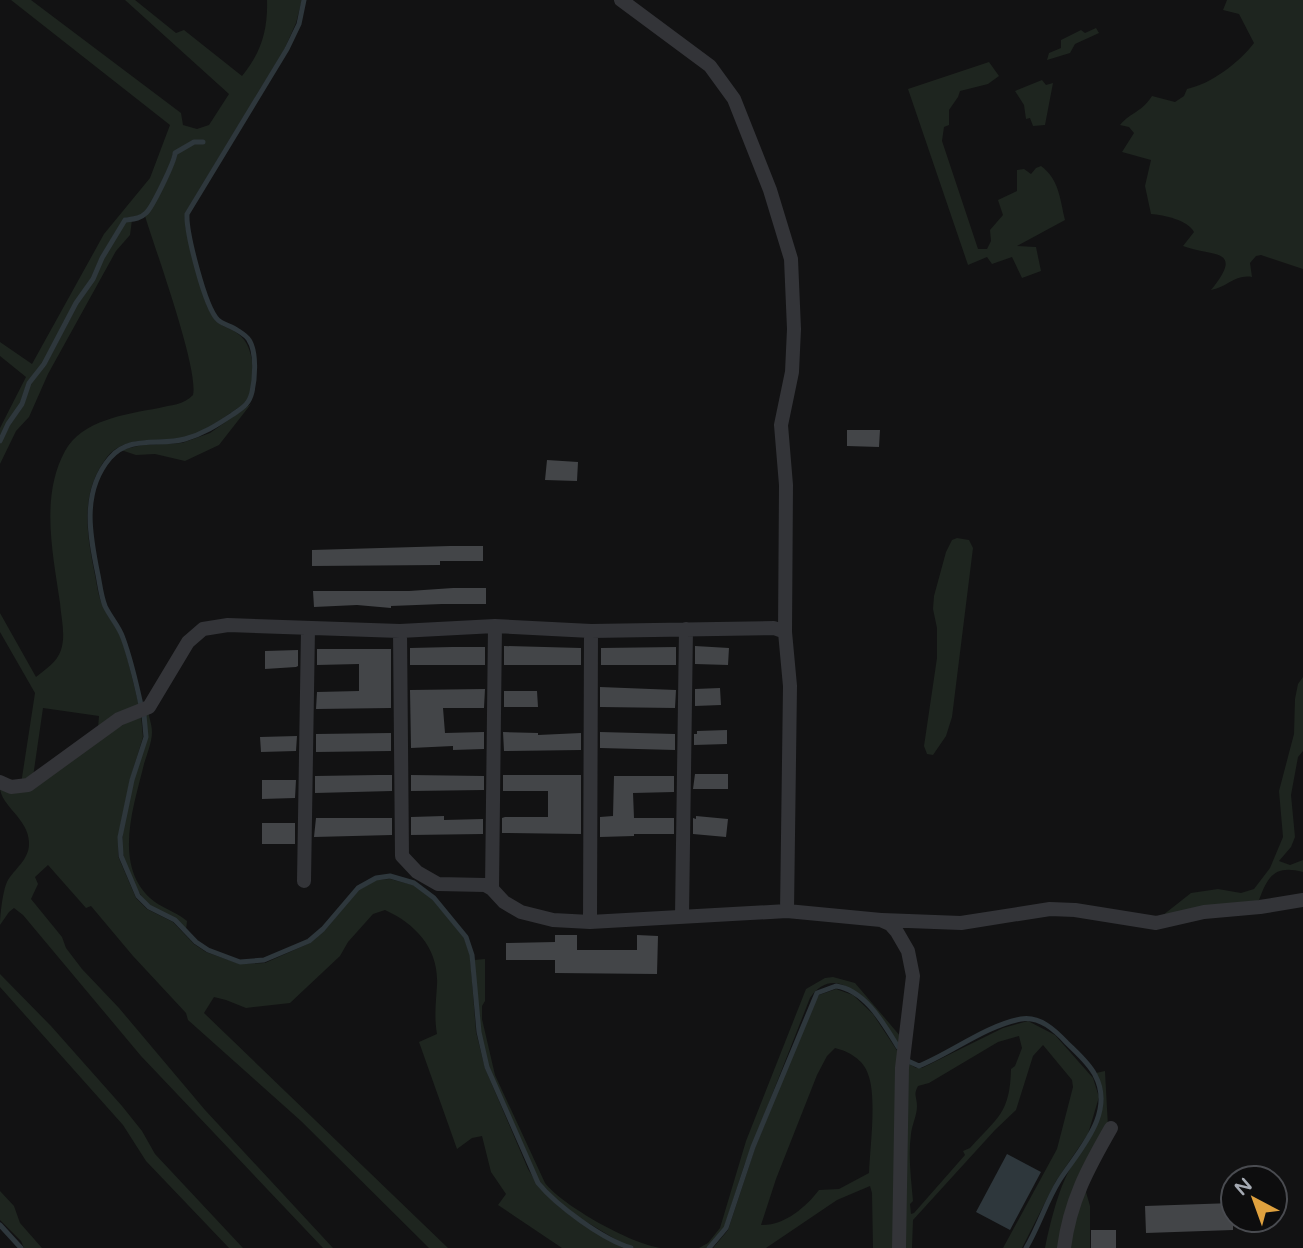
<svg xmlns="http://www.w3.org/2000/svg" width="1303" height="1248" viewBox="0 0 1303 1248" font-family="'Varela Round',sans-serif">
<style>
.green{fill:#1e251f;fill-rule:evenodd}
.water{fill:#2e373c}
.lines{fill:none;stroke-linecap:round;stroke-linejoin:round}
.stream{stroke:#2e373c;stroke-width:5}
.building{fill:#434548}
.minor{stroke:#333438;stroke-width:14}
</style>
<rect width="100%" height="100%" fill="#121213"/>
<path class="green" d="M11,0h20l150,113 2,12 14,4 12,-4 20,-31 -104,-94h10l41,33 8,-3 58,46c19,-23 26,-46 25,-76h35l-6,23 -11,25 -100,165c-1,18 5,30 9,46 6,21 8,43 21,61 5,6 16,8 22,13 17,11 18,40 13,59 -3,12 -11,15 -21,22 -14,10 -29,20 -47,24 -25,5 -56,-4 -75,19 -28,37 -20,77 -12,118 2,10 3,21 8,31 4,11 14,21 18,32 8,22 12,45 18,67l-41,23 1,-12 -56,-8 -10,69 -12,7 14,-91 -35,-61v-19l36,64c10,-8 21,-15 25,-27 5,-15 0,-32 -1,-47 -7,-49 -20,-106 5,-152 17,-31 61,-37 94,-43 11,-3 25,-3 34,-13 6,-26 -38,-146 -48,-179 8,-7 31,-51 32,-62l17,-11 8,1 2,-3 -11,-1 -20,12c0,9 -22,54 -28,60 -6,5 -14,5 -21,6l-24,39 -9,21 -16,24 -32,61 -16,19 -7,22 -20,32v-8l26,-51 -26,-21v-14l32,22 72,-130 46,-56 20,-53z
M1227,0h76v269l-42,-14 -5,1 -6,7 2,14c-17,-3 -26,11 -41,13 35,-43 0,-33 -28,-44l11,-14c-6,-12 -30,-17 -43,-18l-6,-28 6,-26 -29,-8 12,-19 -5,-6 -9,-2c12,-14 21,-12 32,-29l23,6 9,-6 3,-7c24,-5 53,-27 67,-46l-15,-29 -16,-4z
M1096,28l3,5 -24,11 -5,9 -23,7 2,-7 12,-5v-8l20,-10 4,3z
M989,62l10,14 -11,8 -28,7 -2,6 -9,13v15l-5,2 -2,14 36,108h9l4,-8 -1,-11 13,-15 -5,-15 19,-9v-21l7,-1 7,5 5,-6 5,-2c18,13 19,33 24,54l-48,26 19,1 5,24 -19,7 -10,-21 -20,7 -5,-7 -19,8 -60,-176z
M1042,80l4,5 7,-2 -8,42 -12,1 -3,-8 -4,1 -2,-14 -9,-14z
M132,220l-2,15 -14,16 -68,123 -19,43 -13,14 -16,33v-20l10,-19 14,-20 6,-21 16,-19 32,-61 16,-24 9,-22 23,-37z
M251,404l-32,41 -34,16 -30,-7 -19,1 -15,-5 21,-5 40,-2 28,-10z
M957,538l12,2 4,8 -21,169 -6,19 -13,19 -6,-1 -3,-8 13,-88v-30l-4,-19 1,-13 12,-44 6,-12z
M1303,677v74l-5,6 -7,38 4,42 -4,10 -12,14 11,4 13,-5v12c-29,-8 -36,5 -45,31l-100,16 33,-26 27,-4 23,4 13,-4 16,-21 13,-31 -4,-46 15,-57 1,-35 3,-15z
M148,711c1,6 4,14 4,21 0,10 -5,22 -8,32 -10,42 -31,99 6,134 11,10 25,13 37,23l-1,9c-11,-15 -32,-17 -43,-32 -8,-10 -18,-31 -20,-44 -4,-20 9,-68 15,-90 5,-18 11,-33 6,-52z
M141,715l2,22 -13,43 -12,57v19l18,42 11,11 26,13 21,22 12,8 34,12 25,-1 45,-20 15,-13 34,-40 17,-10 14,-1 23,6 20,15 31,38 6,17 6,77 9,36 43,101c23,40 56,56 95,79h-61l-64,-43 8,-11 -15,-22 -9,-36 -10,2 -15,11 -38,-107 18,-8c-3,-17 -1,-32 0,-49 2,-36 -21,-61 -52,-75l-12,4 -25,28 -8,14 -50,47 -44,5 -20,-8 -12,-3 -10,16 244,235h-19l-128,-127 -113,-101 -2,-7 -53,-57 -42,-50 -5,2 -38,-43 -13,12 3,7 -7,15 31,38 4,11 16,21 37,39 86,102 128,138h-10l-182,-192 -118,-141 -9,-7 -5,4 -9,13c0,-10 3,-35 7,-43 7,-13 22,-22 22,-38 1,-25 -29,-38 -29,-57l5,3z
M485,959v42l-3,5v13l13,56 50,108c18,23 86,61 116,65h-27l-9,-3 -60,-36 -27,-29 -50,-113 -8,-35 -6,-72z
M0,974l51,52 71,80 20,25 13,23 88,94h-14l-83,-87 -23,-36 -123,-138z
M833,977l22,6 46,54 -2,9c-16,-24 -58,-93 -89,-48l-66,168 -20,62 -14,17 -4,3h-7l9,-5 12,-15 26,-87 60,-152 19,-11z
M836,989l17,6 20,19 25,38 -3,196h-22l-1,-55 -2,-7 -33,14 -71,48h-53l15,-18 27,-82 59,-146 5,-7zM835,1048c13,3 29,12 33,26 9,23 2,73 1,99l-30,16 -20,1c-13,17 -35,36 -58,35l15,-46 41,-104 10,-19z
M1028,1021l27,14 38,43 6,19 -11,37 -32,47 -34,67h-19l54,-99 16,-62 -1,-7 -29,-35 -10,11 -17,54 -21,20 -82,90 -1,28h-9l3,-186 10,6h6l81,-40zM1019,1036l3,12 -7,18 -4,3c-1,44 -13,48 -41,79l-7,3 2,4 -51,58 -3,1 -1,-10 3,-3c-2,-23 -5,-45 -2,-67 1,-9 6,-19 6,-28 0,-9 -4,-11 1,-20l11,-3 69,-41z
M1105,1071l3,56 -50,121h-13c5,-24 13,-58 25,-79 18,-33 45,-53 26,-96z
M1084,1185l6,21v42h-23z
M0,1191l14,15 6,17 22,25h-18l-3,-7 -21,-21z"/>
<path class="water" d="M1007,1154l34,18 -31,58 -34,-18z"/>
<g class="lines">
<path class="stream" d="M0,441l8,-17 14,-20 7,-21 15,-19 32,-61 17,-24 9,-21 23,-38c8,-1 15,-1 21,-7 6,-5 29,-52 29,-60l19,-11h9
M141,705c-5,-23 -10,-45 -18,-67 -4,-12 -13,-21 -18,-32 -4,-10 -5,-21 -7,-31 -8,-39 -17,-83 12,-117 19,-23 50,-12 75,-19 18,-5 32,-14 47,-24 10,-7 17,-10 20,-23 3,-13 5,-40 -3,-52 -2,-4 -9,-8 -12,-10 -6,-4 -15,-6 -19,-10 -13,-12 -32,-88 -31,-106l100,-165 12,-25 5,-24
M144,715l2,22 -14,43 -12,57 1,19 17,40 11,11 26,13 21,22 12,8 32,12 24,-2 45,-19 14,-12 35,-41 18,-10 14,-2 24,7 20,15 32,39 6,18 7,77 8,35 51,116c19,23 64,56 93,65
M908,1061l11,5c34,-14 66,-40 102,-47 19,-3 34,11 46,24 9,9 22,20 28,32 21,39 -17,76 -36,106 -13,21 -20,45 -33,67
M0,1225l21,23
M709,1248l17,-20 27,-81 64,-154 19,-7c29,4 48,38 62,61"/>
</g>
<path class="building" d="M847,430h33l-1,17 -32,-1z
M547,460l31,2 -1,19 -32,-1z
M450,546h33v15h-43v4l-128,1v-16z
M453,588h33v16h-44l-51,2v2l-34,-3 -43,2 -1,-16h96z
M504,646l77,2v17h-77z
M695,646l34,2 -1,17 -33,-1z
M452,647h33v18h-75v-17z
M676,647v18h-75v-17z
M317,649h74v59l-75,1 1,-17 42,-1v-27l-42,1z
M298,650v16l-2,1 -31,2v-18z
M600,687l76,3 -1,18 -75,-1z
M720,688l1,17 -26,1v-17z
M485,689l-1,19h-41l2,25 39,-1v17l-31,1v-4l-42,2 -1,-58z
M504,691h33l1,16h-34z
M727,730v14l-33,1v-11h3v-3z
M503,732l35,1v2l43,-2v17l-77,1z
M600,732l75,2v16l-75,-2z
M391,733v18l-75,1v-18z
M297,736l-1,15 -35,1 -1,-15z
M695,774h33v15h-35z
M378,775h14v16l-77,2v-17z
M411,775l73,1v14l-73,1z
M503,775h78v59l-79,-1v-15l3,-1h43v-26h-45z
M614,776h60v16l-41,1 1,25h40v16h-40v2l-34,1v-20l13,-1z
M262,780h34l-1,18 -33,1z
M444,816v4l39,-1v15l-72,1v-18z
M696,816l32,3 -2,18 -33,-3v-16l3,1z
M316,818h76v17l-78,2z
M262,823h33v21h-33z
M555,935h22v15h60v-15l21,1 -1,38 -102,-1v-13h-49v-17l49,-1z
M1233,1203v27l-87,3 -1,-27z
M1091,1230h25v18h-25z"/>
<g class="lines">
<path class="minor" d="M621,0l89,66 24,33 36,91 21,69 3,70 -2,43 -11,53 5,60 -1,147 5,54 -3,225
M400,631l2,225 15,16 21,12 47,1 7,4 12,13 17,10 32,8 37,2 197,-11 94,9 9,4 7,8 11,19 5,25 -11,92 -3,180
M0,782l11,5 17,-2 91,-66 30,-12 39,-65 15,-13 25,-4 172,6 95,-5 96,5 183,-3 11,4
M304,881l4,-252
M492,889l3,-263
M682,916l4,-287
M882,920l79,3 89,-14 25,1 81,13 48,-11 56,-5 43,-7
M590,922l1,-291
M1064,1248c6,-47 24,-80 47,-120"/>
</g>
<g transform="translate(1254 1199) rotate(319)"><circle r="33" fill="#0d0d0e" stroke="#494b50" stroke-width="2"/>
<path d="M0-5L12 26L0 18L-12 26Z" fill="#dfa13e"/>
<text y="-10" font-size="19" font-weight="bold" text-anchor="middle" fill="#a4a9b2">N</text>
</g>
</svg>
